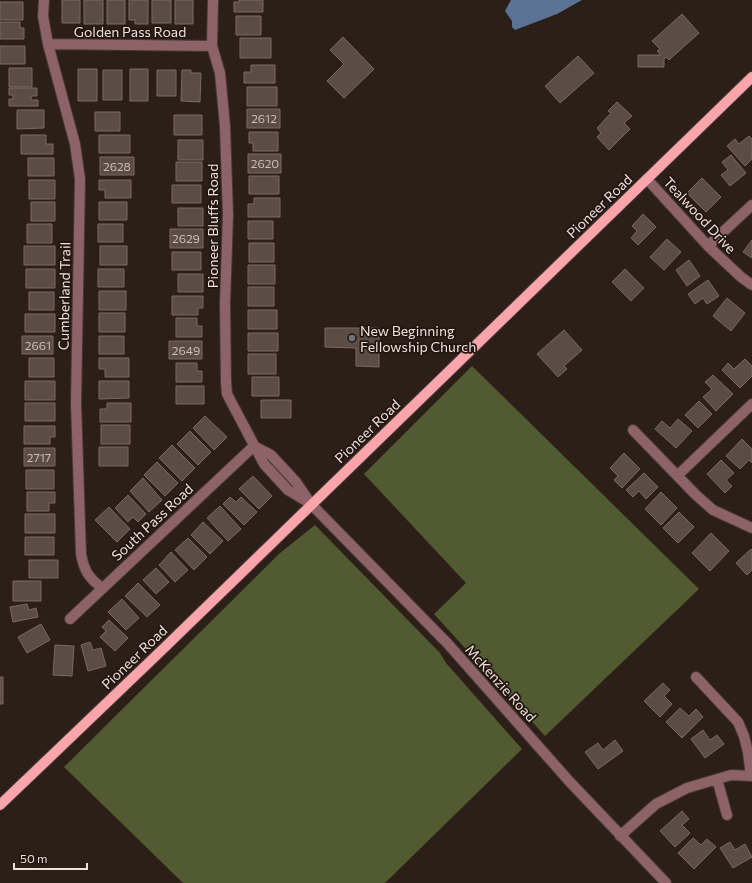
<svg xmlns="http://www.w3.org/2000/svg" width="752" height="883" viewBox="0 0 752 883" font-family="Commissioner,sans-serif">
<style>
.forest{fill:#525a31}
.water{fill:#5c7295}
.building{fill:#5c4d44;stroke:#7a6a61}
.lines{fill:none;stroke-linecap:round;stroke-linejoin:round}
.minor-casing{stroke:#473a34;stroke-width:12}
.major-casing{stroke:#473a34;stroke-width:12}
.minor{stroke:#8d6367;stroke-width:10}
.major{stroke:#faa4ac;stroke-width:10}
.worship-dot{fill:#6b7280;stroke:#23160f;stroke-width:1.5}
.labels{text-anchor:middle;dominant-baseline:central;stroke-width:3.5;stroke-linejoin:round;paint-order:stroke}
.number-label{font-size:12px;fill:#c8bdb7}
.street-label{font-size:14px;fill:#ece2dd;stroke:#23160f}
.poi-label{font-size:14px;fill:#ece2dd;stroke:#23160f;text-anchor:start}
</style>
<rect width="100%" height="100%" fill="#2c1f18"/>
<path class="forest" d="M472,366l227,223 -154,147 -111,-122 32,-31 -102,-109z
M315,525l125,128 6,10 76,86 -137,134h-202l-119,-116 216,-214z"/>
<path class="water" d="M511,0h71l-25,14 -42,16 -3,-3v-6l-7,-10z"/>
<path class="building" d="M62,0h18v23h-18z
M84,0h19v24h-19z
M107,0h18v24h-18z
M129,0h19v24h-13v-4h-6z
M152,0h19v23h-19z
M175,0h18v24h-18z
M239,0h24v12h-29v-10h5z
M0,2h23v18h-23z
M682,14l17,19 -30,27 -3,-3 -2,2v8h-26v-12h23l-4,-4 3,-2 -8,-8z
M236,16h25v19h-25z
M0,22h20v6h4v11h-24z
M343,37l31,32 -30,29 -17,-17 17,-17 -14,-14z
M240,38h31v20h-31z
M0,46h25v18h-25z
M578,56l16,17 -34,30 -15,-17z
M251,65h24v18h-31v-11h7z
M9,68h23v19h-23z
M78,69h19v32h-19z
M130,69h18v32h-18z
M103,70h19v30h-19z
M157,70h19v26h-19z
M182,70h9v3h10l-1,29 -19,-1z
M247,87h30v19h-30z
M9,88h28v8h-6v4h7v6h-29v-7h4v-4h-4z
M617,102l15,14 -8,7 6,6 -21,21 -12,-13 4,-4 -4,-5 14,-15 -3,-2z
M247,109h33v19h-33z
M17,110h27v18l-27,1z
M95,112h25v19h-25z
M174,115h28v20h-28z
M249,132h29v19h-25v-8h-4z
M21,135h25v9h7v10h-32z
M99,135h31v18h-31z
M749,136l3,3v20l-7,7 -18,-20 8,-7 4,5z
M178,140h25v20h-25z
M248,154h33v19h-33z
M731,155l15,18 -16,13 -9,-11 7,-5 -6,-8z
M100,157h34v18h-34z
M28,158h26v18h-26z
M176,162h26v19h-26z
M249,176h30v18h-30z
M702,178l19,19 -15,15 -19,-19z
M29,180h26v19h-26z
M99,180h32v18h-26v-8h-6z
M172,185h29v18h-29z
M254,198h26v19h-32v-13h6z
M31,202h24v19h-24z
M99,202h28v18h-28z
M178,208h25v18h-25z
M643,214l13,13 -18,18 -7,-7 6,-7 -5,-5z
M248,221h25v18h-25z
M27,224h25v19h-25z
M98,224h25v18h-25z
M170,229h33v19h-33z
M667,239l14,13 -17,18 -14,-13z
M752,240v18l-9,-6z
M249,243h25v19h-25z
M24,246h31v19h-31z
M100,246h27v19h-27z
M172,252h29v18h-29z
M689,260l11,16 -13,10 -11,-16z
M248,265h27v19h-27z
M26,269h29v19h-29z
M98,269h26v18h-26z
M625,269l19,19 -13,13 -19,-19z
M178,274h25v18h-25z
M708,280l11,16 -12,8 -4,-6 -8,6 -7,-10z
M248,287h26v19h-26z
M99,291h27v19h-27z
M29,292h25v18h-25z
M172,296h31v12h-5v7h-26z
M727,298l18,15 -14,18 -18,-15z
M248,310h29v19h-29z
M99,313h26v19h-26z
M25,314h30v18h-30z
M176,318h21v8h5v11h-26z
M325,328h54v39l-23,-1v-18l-31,-1z
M564,330l18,20 -18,16 3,3 -9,8 -21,-23z
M248,333h30v18h-30z
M22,336h31v18h-31z
M99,336h25v18h-25z
M169,341h33v18h-33z
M248,354h28v20h-28z
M29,358h25v19h-25z
M99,358h30v19h-24v-8h-6z
M745,359l7,7v10l-12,12 -18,-18 6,-7 6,6z
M176,363h21v8h5v11h-26z
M713,375l20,19 -17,17 -13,-14 9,-8 -7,-7z
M252,377h27v19h-27z
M25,381h30v19h-30z
M99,381h30v17l-30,1z
M176,386h28v18h-28z
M261,400h30v18h-30z
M699,401l13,13 -14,14 -13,-13z
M25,403h30v18h-30z
M107,403h24v19h-31v-13h7z
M205,416l22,21 -13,13 -21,-22z
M678,419l14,12 -16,17 -21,-19 7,-8 8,7z
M101,425h29v19h-29z
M24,426h31v11h-5v7h-26z
M190,431l21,21 -13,13 -21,-21z
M742,439l10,10v14l-3,-3 -9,9 -14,-13z
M172,445l23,23 -13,13 -23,-23z
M99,447h29v19h-29z
M24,448h31v18h-31z
M624,453l16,16 -18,19 -8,-8 4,-4 -8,-8z
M721,460l13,13 -8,7 6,6 -7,7 -18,-19z
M157,462l21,21 -13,13 -21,-21z
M26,470h28v19h-28z
M644,473l14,14 -12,12 -7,-8 -6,6 -7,-7z
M253,476l19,20 -13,13 -20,-20z
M143,478l19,22 -13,12 -19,-21z
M27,492h28v11h-6v8h-22z
M661,492l16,16 -16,17 -16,-16z
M128,495l18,19 -8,8 -5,-5 -5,5 -13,-14z
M230,497l6,5 5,-5 16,15 -13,13 -21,-21z
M220,506l21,23 -13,12 -21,-23z
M109,507l21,22 -13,13 -22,-22z
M679,512l15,15 -16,16 -15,-15z
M25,514h30v19h-30z
M203,522l20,19 -13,13 -19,-19z
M711,533l18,18 -19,20 -18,-18z
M25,537h29v18h-29z
M188,538l19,19 -13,13 -19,-20z
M751,549l1,1v20l-5,5 -11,-12z
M171,552l17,18 -13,12 -16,-17z
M29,560h29v18h-29z
M156,568l13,14 -13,12 -13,-14z
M13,581h28v20h-28z
M138,583l22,22 -13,12 -22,-21z
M122,599l17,19 -13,12 -18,-18z
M27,604l2,6 7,-2 2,9 -25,5 -3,-15z
M109,620l19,18 -13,13 -15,-14 6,-6 -4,-4z
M41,624l9,16 -23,13 -9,-16z
M90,642l3,8 8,-2 5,18 -18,5 -7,-26z
M55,645l19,1 -2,30 -19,-1z
M0,677h3v27h-3z
M663,683l7,7 -6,6 8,8 -12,13 -16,-16z
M680,708l9,8 7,-7 7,8 -21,21 -16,-16z
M703,730l7,10 7,-5 7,9 -19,14 -14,-19z
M615,740l8,11 -25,18 -13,-17 13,-9 5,7z
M682,811l7,8 -7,6 8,8 -15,14 -15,-16z
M693,838l8,7 6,-6 9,8 -22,22 -16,-16z
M730,842l5,8 10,-6 7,13 -19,11 -13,-20z"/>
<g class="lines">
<defs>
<path id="minor" d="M44,0l-1,16 5,28 27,100 5,35 -4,224 5,151c3,17 8,24 21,34
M213,0l-1,46 8,27 5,53 3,89 -3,89 1,78 1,12 37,70 24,26 20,12
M48,44l164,2
M647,179l61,67 33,31 11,8
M708,246l44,-41
M633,430l63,65 17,15 39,18
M254,446l17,9 25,27 15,22 137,140 121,137 97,102
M678,475l74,-71
M70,619l184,-173
M696,677l42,45 6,14 4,16 3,24
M717,779l10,36
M620,836l36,-32 31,-16 44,-13 21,1"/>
<path id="major" d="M0,805l163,-156 589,-572"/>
</defs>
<use href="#minor" class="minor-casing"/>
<use href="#major" class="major-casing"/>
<use href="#minor" class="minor"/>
<use href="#major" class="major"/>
</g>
<circle class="worship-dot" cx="352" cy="338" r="4"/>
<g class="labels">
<g class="number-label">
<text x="264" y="118">2612</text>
<text x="265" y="163">2620</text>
<text x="117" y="166">2628</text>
<text x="186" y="238">2629</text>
<text x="38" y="345">2661</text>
<text x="186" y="350">2649</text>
<text x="39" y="457">2717</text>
</g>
<g class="street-label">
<text x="130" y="31">Golden Pass Road</text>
<text transform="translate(599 206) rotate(-44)">Pioneer Road</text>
<text transform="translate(700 215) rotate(47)">Tealwood Drive</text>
<text transform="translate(212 226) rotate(-90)">Pioneer Bluffs Road</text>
<text transform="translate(64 296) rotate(-89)">Cumberland Trail</text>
<text transform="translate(367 431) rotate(-44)">Pioneer Road</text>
<text transform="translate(152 522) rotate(-43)">South Pass Road</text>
<text transform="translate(134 657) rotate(-44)">Pioneer Road</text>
<text transform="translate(501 683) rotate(48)">McKenzie Road</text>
</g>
<g class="poi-label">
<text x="360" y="330">New Beginning<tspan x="360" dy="16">Fellowship Church</tspan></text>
</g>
</g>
<path d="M14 863v6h73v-6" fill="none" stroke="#ece2dd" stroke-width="2"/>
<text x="20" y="863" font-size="12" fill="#ece2dd" stroke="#23160f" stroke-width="3" paint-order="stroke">50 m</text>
</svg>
